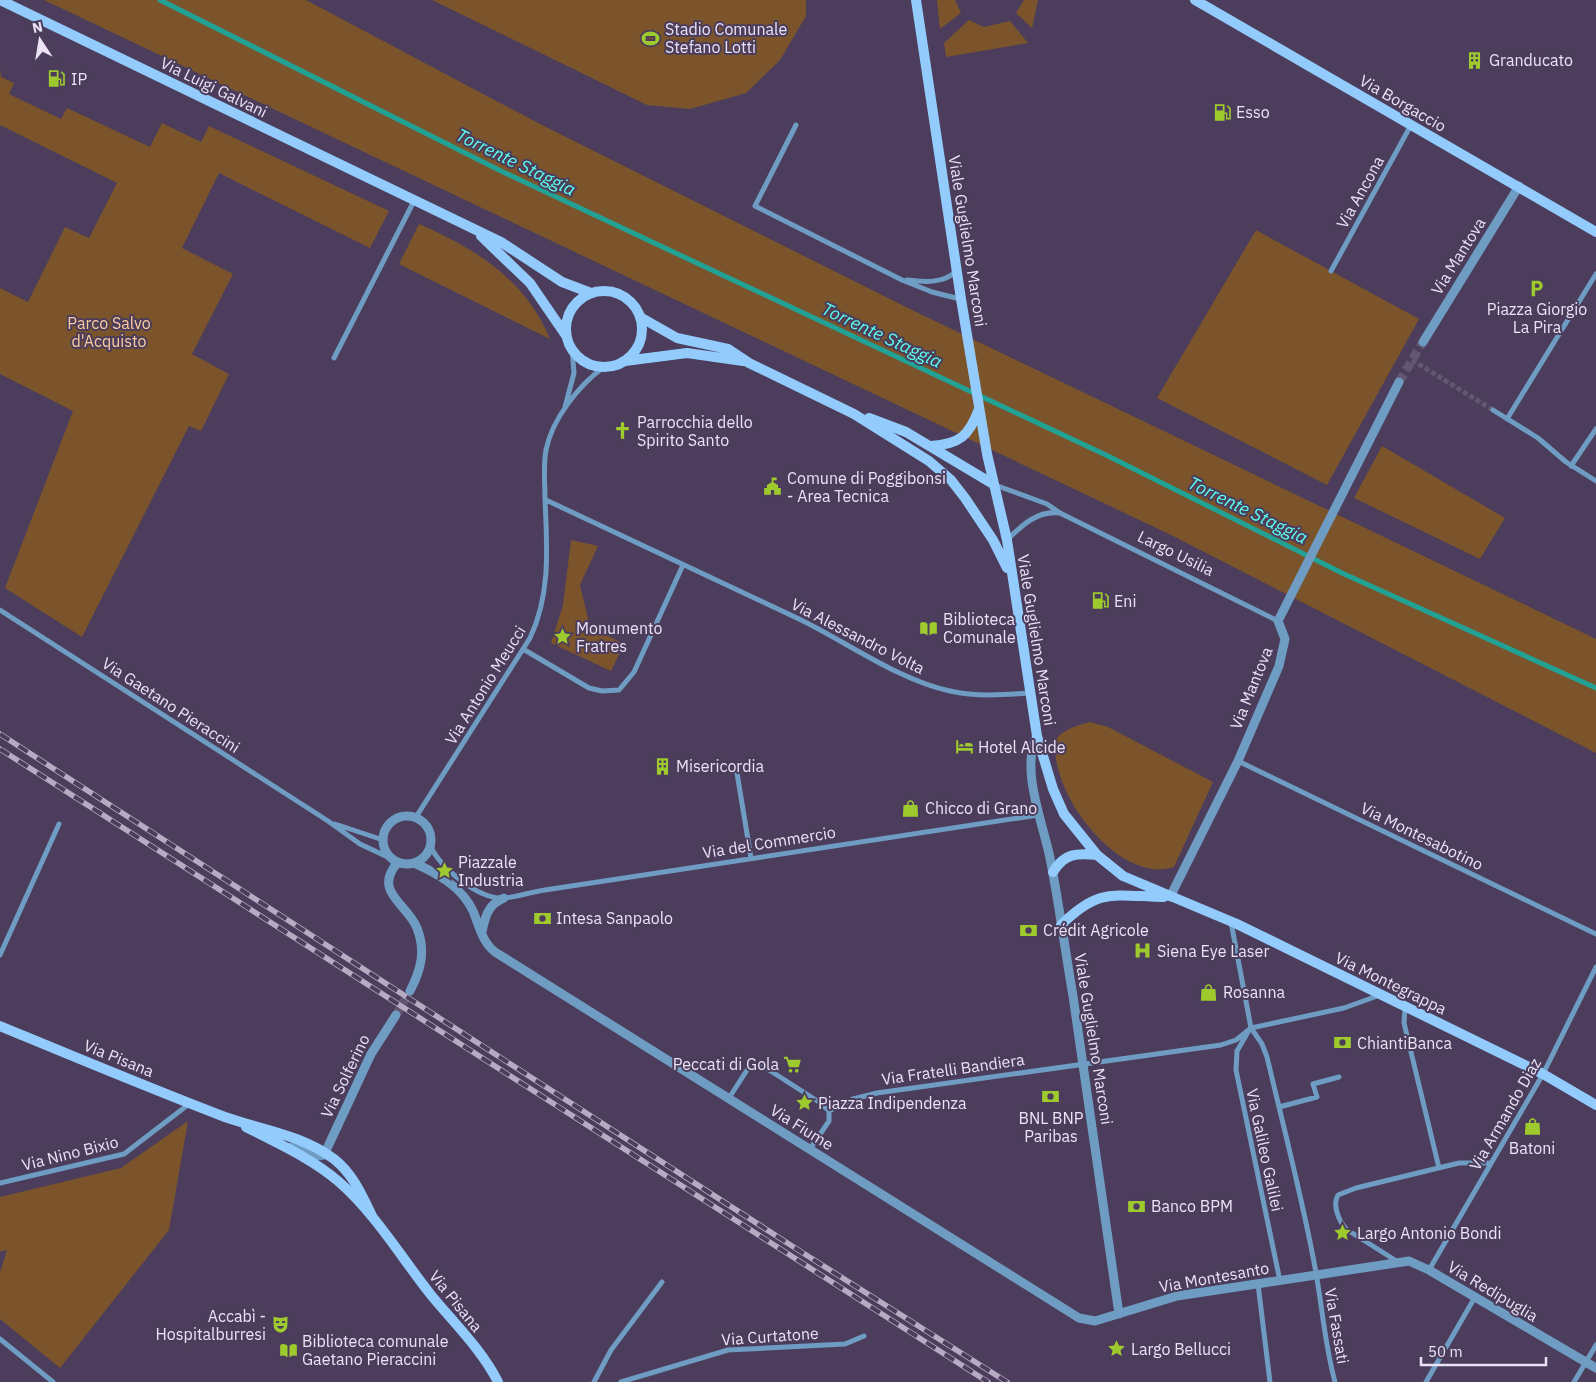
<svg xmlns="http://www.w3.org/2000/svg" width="1596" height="1382" viewBox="0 0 1596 1382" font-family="'IBM Plex Sans',sans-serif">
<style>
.green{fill:#7b542c}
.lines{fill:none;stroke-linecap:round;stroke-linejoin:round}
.stream{stroke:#22a295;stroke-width:5}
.minor-tunnel{stroke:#635672;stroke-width:5;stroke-dasharray:5 2.5;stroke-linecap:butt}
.tertiary-tunnel{stroke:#635672;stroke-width:9;stroke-dasharray:9 4.5;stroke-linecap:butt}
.minor{stroke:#6f9cc2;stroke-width:5}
.tertiary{stroke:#6f9cc2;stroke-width:9}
.secondary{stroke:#92cbfc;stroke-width:10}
.rail-casing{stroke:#b5abc2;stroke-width:5.5}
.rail{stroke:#4b3d5b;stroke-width:4;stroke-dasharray:11;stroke-linecap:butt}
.labels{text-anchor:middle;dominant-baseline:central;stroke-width:4;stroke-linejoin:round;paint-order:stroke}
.poi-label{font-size:16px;fill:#eae3f6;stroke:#4b3d5b;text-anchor:start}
.street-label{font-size:16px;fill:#eae3f6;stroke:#4b3d5b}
.park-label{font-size:16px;fill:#fdcc9e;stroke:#4b3d5b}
.water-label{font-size:18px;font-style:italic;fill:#5dffed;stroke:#4b3d5b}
</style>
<rect width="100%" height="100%" fill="#4b3d5b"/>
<path class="green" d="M44,0h262l232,123 370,185 688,331v114l-425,-218z
M432,0h374v16l-26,44 -34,33 -56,16 -43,-4z
M937,0h18l6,13 -21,16z
M1024,0h14l-6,28 -16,-15z
M969,20l15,7 26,-6 18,22 -82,14 -2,-14z
M0,68l1,9 13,6 -5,11 52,25 6,-11 83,39 12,-24 39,19 8,-16 180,85 -19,37 -151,-75 -37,75 51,26 -41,80 37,20 -28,57 -12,-5 -107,211 -77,-49 68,-177 -73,-37v-86l28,14 37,-75 24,11 28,-55 -117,-58z
M419,224c57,25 106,55 131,115l-151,-75z
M1256,230l163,89 -92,166 -170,-87z
M1382,446l123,72 -25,41 -126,-61z
M571,540l27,6 -18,39 10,42 34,17 -13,27 -60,-28 12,-38z
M1090,722l18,5 105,55 -39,85c-42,14 -88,-36 -105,-70 -9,-17 -14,-36 -15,-56 10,-12 21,-15 36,-19z
M188,1121l-19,109 -109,138 -60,-49v-47l7,-22 -7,2v-55l121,-29z"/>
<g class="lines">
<path class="stream" d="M160,0l343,172 605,284 234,117 254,115"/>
<path class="minor-tunnel" d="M1412,360l81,50"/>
<path class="tertiary-tunnel" d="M1399,382l24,-40
M396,1015l14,-24"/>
<path class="minor" d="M796,125l-41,81 147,74 30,12 28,7
M1331,271l80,-146
M907,280c16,2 37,4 49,-9
M334,358l80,-157
M565,407l9,-34 -2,-24
M1493,410l45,28 28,24 30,19
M1507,419l89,-145
M1571,466l25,-37
M995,485l52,19 13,9 218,108
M546,500l253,119c46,22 101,62 151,72 27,6 53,4 80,2
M1007,540c15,-15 31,-30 53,-27
M0,610l328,211 32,23 32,15
M523,649l66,39 13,3 17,-1 15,-18 49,-107
M1238,761l358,173
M737,773l14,85
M416,817l114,-179c21,-44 17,-92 15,-139 0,-16 -2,-33 1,-49 6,-31 33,-65 58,-83
M335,824l48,16
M431,847c9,21 49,54 75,51 13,-2 26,-6 39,-8l493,-75
M1231,922l20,106 11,16 5,13c16,68 34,136 47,205 8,40 10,80 21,120
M0,955l59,-131
M1405,1007l-1,16 35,145
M1248,1032l-11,19 -1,19 44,211
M729,1098l20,-31 9,-2 8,3 53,34 10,9v10l-19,28
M1279,1107l38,-10 -4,-13 26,-7
M829,1111l24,-12 24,-6 344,-48 15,-5 15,-12 93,-20 36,-13
M0,1183l124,-29 65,-50
M1398,1262l-52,-33c-7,-8 -14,-24 -8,-34l18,-7 103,-25h32
M1429,1270l114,-196 53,-107
M1258,1284l12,98
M0,1339l53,43
M594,1382l17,-32 51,-68
M621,1382l107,-32 117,-6 19,-8
M1426,1382l49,-85
M1574,1382l22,-37"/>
<path class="tertiary" d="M1423,342l96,-156
M1037,736c-17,33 6,87 13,122 9,45 15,92 23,138 16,106 31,212 46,318
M383 840a24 24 0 1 1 48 0a24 24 0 1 1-48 0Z
M398,862c-26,30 9,41 19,66 9,23 4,42 -7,63
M414,863c23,10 48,24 59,48 6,14 9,31 22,41l584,366 16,3 82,-25 232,-35 20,9 167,98
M1170,897l68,-136 41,-95 6,-27 -7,-18 121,-239
M482,932c3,-15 6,-28 22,-34
M290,1147l27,9 7,-1 47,-101 25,-39"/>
<path class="secondary" d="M0,0l501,242 61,40 29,11
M916,0l45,299 26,155 20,86 30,196 16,53 11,25 33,41 26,21 114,48 306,150 53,31
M1195,0l401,232
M481,236l49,47 37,54
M566 329a38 38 0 1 1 76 0a38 38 0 1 1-76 0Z
M640,317l37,21 51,11 21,14 105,51 75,47 22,19 14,18 28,42 14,28
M625,361l62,-8 56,8
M869,418l37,14 87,52
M931,446c29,-2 38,-10 48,-37
M1053,872c11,-19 24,-19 44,-17
M1061,925c39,-38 52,-29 103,-28
M0,1026c75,31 149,62 225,91 37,13 77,18 109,42 19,15 28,36 38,57
M246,1127c31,16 65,31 92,54 37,32 63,76 93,114 23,28 51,55 67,87"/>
<defs>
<path id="rail" d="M0,734l792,512 215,136
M0,749l988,633"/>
</defs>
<use href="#rail" class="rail-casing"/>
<use href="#rail" class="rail"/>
</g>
<defs>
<symbol id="stadium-bare" viewBox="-9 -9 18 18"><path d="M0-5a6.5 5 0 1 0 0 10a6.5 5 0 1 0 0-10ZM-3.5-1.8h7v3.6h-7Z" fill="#9eca2e" stroke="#4b3d5b" stroke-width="2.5" paint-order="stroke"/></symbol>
<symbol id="building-bare" viewBox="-9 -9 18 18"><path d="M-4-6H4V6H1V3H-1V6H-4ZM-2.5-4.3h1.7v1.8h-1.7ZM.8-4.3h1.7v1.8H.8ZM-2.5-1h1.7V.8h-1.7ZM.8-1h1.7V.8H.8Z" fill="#9eca2e" stroke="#4b3d5b" stroke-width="2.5" paint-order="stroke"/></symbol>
<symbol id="fuel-bare" viewBox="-9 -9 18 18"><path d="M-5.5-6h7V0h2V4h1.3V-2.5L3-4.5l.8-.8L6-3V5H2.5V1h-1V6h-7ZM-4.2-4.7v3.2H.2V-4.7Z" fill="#9eca2e" stroke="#4b3d5b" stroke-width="2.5" paint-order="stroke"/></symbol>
<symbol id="parking-bare" viewBox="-9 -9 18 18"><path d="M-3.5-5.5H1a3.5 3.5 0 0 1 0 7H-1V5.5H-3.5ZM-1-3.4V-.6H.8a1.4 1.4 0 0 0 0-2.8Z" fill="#9eca2e" stroke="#4b3d5b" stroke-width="2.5" paint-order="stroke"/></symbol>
<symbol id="church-bare" viewBox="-9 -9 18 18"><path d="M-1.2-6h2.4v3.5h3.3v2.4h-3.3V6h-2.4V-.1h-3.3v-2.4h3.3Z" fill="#9eca2e" stroke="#4b3d5b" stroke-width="2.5" paint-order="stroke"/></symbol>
<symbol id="civic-bare" viewBox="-9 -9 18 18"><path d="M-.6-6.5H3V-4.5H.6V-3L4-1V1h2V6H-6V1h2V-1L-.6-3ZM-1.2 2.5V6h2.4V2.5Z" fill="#9eca2e" stroke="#4b3d5b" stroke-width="2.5" paint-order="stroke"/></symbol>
<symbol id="library-bare" viewBox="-9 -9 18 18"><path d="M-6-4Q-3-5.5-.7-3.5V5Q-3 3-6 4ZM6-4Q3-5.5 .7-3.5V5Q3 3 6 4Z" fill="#9eca2e" stroke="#4b3d5b" stroke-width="2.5" paint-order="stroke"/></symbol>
<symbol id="sight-bare" viewBox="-9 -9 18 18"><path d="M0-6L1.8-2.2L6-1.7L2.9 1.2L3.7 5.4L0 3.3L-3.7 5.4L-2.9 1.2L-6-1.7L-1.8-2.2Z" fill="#9eca2e" stroke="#4b3d5b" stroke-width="2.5" paint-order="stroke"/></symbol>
<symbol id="hotel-bare" viewBox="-9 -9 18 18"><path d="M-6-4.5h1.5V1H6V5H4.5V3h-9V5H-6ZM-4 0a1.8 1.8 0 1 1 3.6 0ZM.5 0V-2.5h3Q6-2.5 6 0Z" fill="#9eca2e" stroke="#4b3d5b" stroke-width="2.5" paint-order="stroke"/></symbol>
<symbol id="shop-bare" viewBox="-9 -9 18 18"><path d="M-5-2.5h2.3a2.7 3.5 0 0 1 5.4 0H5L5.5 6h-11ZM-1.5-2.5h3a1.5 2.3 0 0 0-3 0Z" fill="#9eca2e" stroke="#4b3d5b" stroke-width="2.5" paint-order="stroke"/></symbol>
<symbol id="bank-bare" viewBox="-9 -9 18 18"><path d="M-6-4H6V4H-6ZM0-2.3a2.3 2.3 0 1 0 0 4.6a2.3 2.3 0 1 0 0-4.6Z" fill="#9eca2e" stroke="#4b3d5b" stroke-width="2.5" paint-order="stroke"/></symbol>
<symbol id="hospital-bare" viewBox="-9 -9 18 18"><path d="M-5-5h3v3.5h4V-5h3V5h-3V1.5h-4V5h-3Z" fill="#9eca2e" stroke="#4b3d5b" stroke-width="2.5" paint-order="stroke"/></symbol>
<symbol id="supermarket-bare" viewBox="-9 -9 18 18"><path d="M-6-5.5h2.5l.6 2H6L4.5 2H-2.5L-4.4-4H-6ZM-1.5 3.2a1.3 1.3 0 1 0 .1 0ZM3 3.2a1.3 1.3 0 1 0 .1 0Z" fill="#9eca2e" stroke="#4b3d5b" stroke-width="2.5" paint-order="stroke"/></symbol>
<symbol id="theatre-bare" viewBox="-9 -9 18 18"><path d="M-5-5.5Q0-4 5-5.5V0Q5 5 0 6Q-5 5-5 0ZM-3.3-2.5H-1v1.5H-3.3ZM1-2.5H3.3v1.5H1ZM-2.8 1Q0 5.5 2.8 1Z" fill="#9eca2e" stroke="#4b3d5b" stroke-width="2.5" paint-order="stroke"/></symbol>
</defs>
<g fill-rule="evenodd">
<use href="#stadium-bare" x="638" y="26" width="25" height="25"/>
<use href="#building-bare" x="1462" y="48" width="25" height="25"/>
<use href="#fuel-bare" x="44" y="66" width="25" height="25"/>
<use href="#fuel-bare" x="1210" y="100" width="25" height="25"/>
<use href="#parking-bare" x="1524" y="276" width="25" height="25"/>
<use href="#church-bare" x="610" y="418" width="25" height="25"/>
<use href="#civic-bare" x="760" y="474" width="25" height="25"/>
<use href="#fuel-bare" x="1088" y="588" width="25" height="25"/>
<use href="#library-bare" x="916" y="616" width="25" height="25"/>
<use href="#sight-bare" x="550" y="624" width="25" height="25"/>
<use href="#hotel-bare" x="952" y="734" width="25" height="25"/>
<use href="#building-bare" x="650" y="754" width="25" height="25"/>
<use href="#shop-bare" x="898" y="796" width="25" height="25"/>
<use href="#sight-bare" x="432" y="858" width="25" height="25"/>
<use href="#bank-bare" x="530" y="906" width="25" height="25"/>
<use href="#bank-bare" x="1016" y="918" width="25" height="25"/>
<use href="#hospital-bare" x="1130" y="938" width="25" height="25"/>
<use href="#shop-bare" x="1196" y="980" width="25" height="25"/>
<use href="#bank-bare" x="1330" y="1030" width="25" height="25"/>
<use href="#supermarket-bare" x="780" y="1052" width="25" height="25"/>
<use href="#bank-bare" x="1038" y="1084" width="25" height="25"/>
<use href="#sight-bare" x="792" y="1090" width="25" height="25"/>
<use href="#shop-bare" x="1520" y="1114" width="25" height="25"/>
<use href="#bank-bare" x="1124" y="1194" width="25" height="25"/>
<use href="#sight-bare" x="1330" y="1220" width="25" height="25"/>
<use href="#theatre-bare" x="268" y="1312" width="25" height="25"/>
<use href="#sight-bare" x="1104" y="1336" width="25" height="25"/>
<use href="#library-bare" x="276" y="1338" width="25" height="25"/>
</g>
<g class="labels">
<g class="poi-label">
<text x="665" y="29">Stadio Comunale<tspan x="665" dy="18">Stefano Lotti</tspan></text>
<text x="1489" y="60">Granducato</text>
<text x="71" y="79">IP</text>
<text x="1236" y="112">Esso</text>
<text x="1537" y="309" text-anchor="middle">Piazza Giorgio<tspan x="1537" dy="18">La Pira</tspan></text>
<text x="637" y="422">Parrocchia dello<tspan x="637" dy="18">Spirito Santo</tspan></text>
<text x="787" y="478">Comune di Poggibonsi<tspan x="787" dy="18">- Area Tecnica</tspan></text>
<text x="1114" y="601">Eni</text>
<text x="943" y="619">Biblioteca<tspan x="943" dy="18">Comunale</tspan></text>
<text x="576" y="628">Monumento<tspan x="576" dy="18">Fratres</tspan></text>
<text x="978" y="747">Hotel Alcide</text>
<text x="676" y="766">Misericordia</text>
<text x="925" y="808">Chicco di Grano</text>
<text x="458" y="862">Piazzale<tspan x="458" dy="18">Industria</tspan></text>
<text x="556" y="918">Intesa Sanpaolo</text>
<text x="1043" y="930">Crédit Agricole</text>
<text x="1157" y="951">Siena Eye Laser</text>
<text x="1223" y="992">Rosanna</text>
<text x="1357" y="1043">ChiantiBanca</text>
<text x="779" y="1064" text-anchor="end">Peccati di Gola</text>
<text x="818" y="1103">Piazza Indipendenza</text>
<text x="1051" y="1118" text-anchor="middle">BNL BNP<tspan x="1051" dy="18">Paribas</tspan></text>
<text x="1532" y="1148" text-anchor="middle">Batoni</text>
<text x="1151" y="1206">Banco BPM</text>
<text x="1357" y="1233">Largo Antonio Bondi</text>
<text x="266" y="1316" text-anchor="end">Accabì -<tspan x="266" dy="18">Hospitalburresi</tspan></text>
<text x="302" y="1341">Biblioteca comunale<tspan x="302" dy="18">Gaetano Pieraccini</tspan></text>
<text x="1131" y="1349">Largo Bellucci</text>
</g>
<g class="street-label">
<text transform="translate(214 87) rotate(26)">Via Luigi Galvani</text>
<text transform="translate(1403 103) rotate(30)">Via Borgaccio</text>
<text transform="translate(1360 192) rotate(-61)">Via Ancona</text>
<text transform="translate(968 241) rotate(81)">Viale Guglielmo Marconi</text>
<text transform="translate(1458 256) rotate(-58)">Via Mantova</text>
<text transform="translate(1176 553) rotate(26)">Largo Usilia</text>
<text transform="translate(858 636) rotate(27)">Via Alessandro Volta</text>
<text transform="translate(1037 640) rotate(81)">Viale Guglielmo Marconi</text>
<text transform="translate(485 685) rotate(-58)">Via Antonio Meucci</text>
<text transform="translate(1251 688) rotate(-68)">Via Mantova</text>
<text transform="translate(171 705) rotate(33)">Via Gaetano Pieraccini</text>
<text transform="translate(1422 836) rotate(26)">Via Montesabotino</text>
<text transform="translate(769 842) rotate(-9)">Via del Commercio</text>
<text transform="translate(1391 983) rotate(26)">Via Montegrappa</text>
<text transform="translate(1094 1039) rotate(81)">Viale Guglielmo Marconi</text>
<text transform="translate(119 1058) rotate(22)">Via Pisana</text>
<text transform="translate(953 1069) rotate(-8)">Via Fratelli Bandiera</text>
<text transform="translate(345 1076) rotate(-64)">Via Solferino</text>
<text transform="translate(1505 1114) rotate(-60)">Via Armando Diaz</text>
<text transform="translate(802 1127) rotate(32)">Via Fiume</text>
<text transform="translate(1265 1150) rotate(78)">Via Galileo Galilei</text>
<text transform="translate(70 1153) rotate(-14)">Via Nino Bixio</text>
<text transform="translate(1214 1277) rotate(-10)">Via Montesanto</text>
<text transform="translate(1493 1291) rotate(31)">Via Redipuglia</text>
<text transform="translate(456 1301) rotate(51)">Via Pisana</text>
<text transform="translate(1337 1326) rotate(80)">Via Fassati</text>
<text transform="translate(770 1336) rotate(-4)">Via Curtatone</text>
</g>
<g class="park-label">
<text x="109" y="323">Parco Salvo<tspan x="109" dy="18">d'Acquisto</tspan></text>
</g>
<g class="water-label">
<text transform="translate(516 162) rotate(26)">Torrente Staggia</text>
<text transform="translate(882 335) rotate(25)">Torrente Staggia</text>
<text transform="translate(1248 510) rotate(26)">Torrente Staggia</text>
</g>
</g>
<g transform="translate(40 40) rotate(348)" stroke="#4b3d5b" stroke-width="4" paint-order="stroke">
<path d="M0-4L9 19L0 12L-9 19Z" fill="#eae3f6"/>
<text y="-8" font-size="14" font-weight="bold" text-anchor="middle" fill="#eae3f6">N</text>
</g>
<path d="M1421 1357v8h125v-8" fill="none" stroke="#eae3f6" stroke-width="2.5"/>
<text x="1428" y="1357" font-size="15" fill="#eae3f6" stroke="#4b3d5b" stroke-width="4" paint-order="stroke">50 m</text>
</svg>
